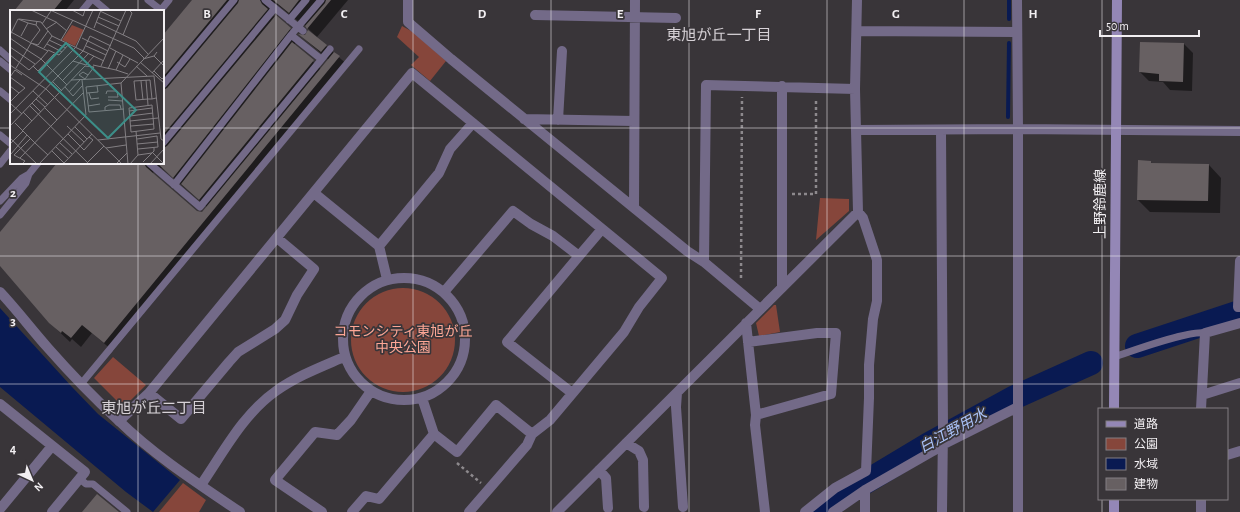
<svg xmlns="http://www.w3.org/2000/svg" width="1240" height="512" viewBox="0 0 1240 512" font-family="'Alegreya Sans','Noto Sans JP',sans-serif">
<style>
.green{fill:#86463b}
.water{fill:#091a52}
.shadow{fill:#0007;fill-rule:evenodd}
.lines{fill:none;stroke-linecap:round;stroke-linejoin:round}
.stream{stroke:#091a52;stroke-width:4}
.river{stroke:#091a52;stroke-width:24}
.building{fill:#676062}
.path{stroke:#8d898d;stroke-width:2.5;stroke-dasharray:3 3;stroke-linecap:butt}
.service{stroke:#736a88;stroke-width:7}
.minor{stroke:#736a88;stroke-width:10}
.tertiary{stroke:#736a88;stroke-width:10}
.secondary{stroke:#9487b6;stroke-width:10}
.grid{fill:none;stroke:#f2eff2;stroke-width:1;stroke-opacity:0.55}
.labels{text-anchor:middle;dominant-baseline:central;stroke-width:3.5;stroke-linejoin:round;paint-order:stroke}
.street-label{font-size:14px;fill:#f2eff2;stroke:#393539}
.park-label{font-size:14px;fill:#fda695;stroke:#393539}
.neighbourhood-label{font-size:15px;fill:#d7d2d7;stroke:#393539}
.water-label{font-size:15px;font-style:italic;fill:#a9c1f7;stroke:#393539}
.inset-road{fill:none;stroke:#837f83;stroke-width:1}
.view{fill:#3c8e88;fill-opacity:0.15;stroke:#3c8e88;stroke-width:2}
.inset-edge{fill:none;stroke:#f2eff2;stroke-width:2}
.grid-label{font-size:13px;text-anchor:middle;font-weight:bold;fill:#f2eff2;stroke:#393539;stroke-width:3.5;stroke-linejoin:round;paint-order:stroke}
</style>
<rect width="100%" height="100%" fill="#393539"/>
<path class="green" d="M402,26l11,6 33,29 -16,20 -19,-16 8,-8 -22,-20z
M820,198l29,1v12l-33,29z
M351 340a52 52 0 1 1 104 0a52 52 0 1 1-104 0Z
M774,305h2l4,27 -21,4 -3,-13z
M113,357l33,28 -18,18h-9l-25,-25z
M183,483l23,17 -7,12h-40z"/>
<path class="water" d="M0,308l72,79 26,27 82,66 -27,32 -27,-20 -126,-105z"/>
<path class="shadow" d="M24,0h50l-9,11h-50z
M194,0h154l-31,37 -18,-17 -1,1 -20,-16 -3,-1 -5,2 -1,6 30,26 -5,7 27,24 8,-9 -28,-24 25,10 23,20 -236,285 -21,-18 -11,14 -9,-8 -2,3 -20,-19 -50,-58v-32l58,-70h105v-126zM157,167l5,1 45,39 -5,6 -6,-1 -43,-38 1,-5z
M1184,44l9,9 -1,38 -22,-1 -7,-8 -14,-1 -9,-9z
M1150,162l3,2 56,1 12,13 -1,35 -70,-1 -12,-12z"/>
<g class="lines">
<path class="stream" d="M1009,19v-19
M1008,117l1,-74"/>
<path class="river" d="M1137,346l103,-34
M821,512l23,-17 85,-51 84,-46 78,-35"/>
</g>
<path class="building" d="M23,0h39l-9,11h-39z
M192,0h35l-64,77v-42z
M239,0h21l2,4 6,5 -105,126v-45l4,-2 71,-85z
M273,0h26l-10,13z
M326,0h5l-24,29 -2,-3 20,-23z
M276,15l15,13 -118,150 -16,-15h6v-15l4,-2z
M308,30l19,15 -6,7 -23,-18 7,1z
M292,42l22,18 -115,140 -18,-16z
M1140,42l44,1 -1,39 -24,-1v-7l-20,-2z
M334,52l6,4 -236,287 -22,-18 -11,13 -9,-7 -1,2 -12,-10 -49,-57v-34l57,-69h87l2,4 51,44 5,1z
M1138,160l13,1v2l58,1 -1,37 -71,-1z
M97,494l22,18h-37z"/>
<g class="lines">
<path class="path" d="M792,194h24v-95
M741,278l1,-181
M457,463l24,20"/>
<path class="service" d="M94,0l13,11
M148,0l13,10
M265,0l38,31
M82,11l9,-11
M160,11l9,-11
M289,20l17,-20
M291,35l30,24
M0,50l11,10
M0,61l11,9
M163,85l71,-85
M0,91l11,9
M0,135l11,9
M163,143l112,-135
M149,163l51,44 130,-158
M0,164l11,-14
M174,185l117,-150 30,-35
M0,201l22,-23 7,-4
M0,215l26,-32 3,-9 9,-11
M1114,357c18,-6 75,-27 91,-24
M81,384l278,-335
M80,479l6,5h7l34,28"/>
<path class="minor" d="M408,0v22l43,37 236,192 17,11 56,47
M535,15l141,3
M857,31l159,1
M524,119l110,2
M558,120l4,-69
M857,130l161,-1 -1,-129
M941,131l2,298 -1,83
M314,193l65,53 8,33
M634,208l1,-208
M379,246l60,-73 11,-24 23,-26
M1240,261l-2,46h2
M704,262l2,-177 149,4
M343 339a61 61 0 1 1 122 0a61 61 0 1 1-122 0Z
M782,287v-201
M444,292l69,-81 18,13 22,12 26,20
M746,323l10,92 75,-21 5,-61h-19l-69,9
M149,393l32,26 48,-57 9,-10 37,-23 10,-9 12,-25 17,-26 -37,-31
M572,393l-65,-51 72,-86 23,-27
M677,393l-1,14 7,100
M1202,395l38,-12
M0,404l85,68 -33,40
M1201,409l4,-76 35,-10
M756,415l-1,10 10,87
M119,421l30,-28 263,-320 250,205 -23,29 -15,25 -74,88 -18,14 -5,11 -58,67
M434,434l23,18 39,-47 36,29
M626,443l13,8 4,9 1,47
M1227,455l13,-4
M599,470l7,8 2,30
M201,485c22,-32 42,-71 75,-94 21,-15 45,-24 68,-34
M865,490v22
M0,509l52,-63
M322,512l-47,-32 40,-48 22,3 14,-15 20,-29
M352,512l14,-16 13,3 55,-65 -12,-36
M557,512l301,-300
M805,512l30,-24 31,-17 3,-73v-33l4,-46 4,-18v-41l-14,-42 -5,-6 -3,-123 2,-89
M833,512l32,-22 68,-39 9,-6 76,-38
M1018,512v-383l222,2
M1201,512v-13"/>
<path class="tertiary" d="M0,292c17,18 31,37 48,56 22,25 45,49 70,72 37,36 79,63 122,92"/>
<path class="secondary" d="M1114,409l3,-409
M1114,512v-13"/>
</g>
<path class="grid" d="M138,0v11M276,0v512M413,0v512M551,0v512M689,0v512M827,0v512M964,0v512M1102,0v409M0,128h11M163,128h1077M138,163v349M0,256h1240M0,384h1240M1102,499v13"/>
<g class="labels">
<g class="street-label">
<text transform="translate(1101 204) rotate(-90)">上野鈴鹿線</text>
</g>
<g class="park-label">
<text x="403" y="332">コモンシティ東旭が丘<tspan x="403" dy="16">中央公園</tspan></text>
</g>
<g class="neighbourhood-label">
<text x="719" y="35">東旭が丘一丁目</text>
<text x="154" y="408">東旭が丘二丁目</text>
</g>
<g class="water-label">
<text transform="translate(953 431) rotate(-29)">白江野用水</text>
</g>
</g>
<g transform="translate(10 10)">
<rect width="154" height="154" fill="#393539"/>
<path d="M62,15l12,5 -9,16 -13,-6z" fill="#86463b"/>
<path class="inset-road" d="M21,0l25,12 11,9M40,0l84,38 10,10M62,0l11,6 2,-6M90,1l21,10M88,7l21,9M9,9l22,3 11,14M86,12l40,19 12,13M32,14l9,-13M84,18l7,-18M36,19l11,-7M1,22l20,11 -4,7 14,9 7,-8 -17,-8 7,2M0,25l8,-16 10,4M113,25l9,-22 -3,-3M11,26l7,-13 8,2M0,28l17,12 -11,18M72,28l26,13M39,30l17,8M51,30l12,-20M21,32l9,-12 -4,-5 1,-4M37,34l15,8M28,35l10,-14M76,36l20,9M0,37l25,17M34,38l8,-12 52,25M100,38l28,15M38,40l11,5 10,-11M0,45l19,15 12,-11 17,17 25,-25 7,-15 21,10M144,46l10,10M133,49l11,-3 3,-4M63,51l13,4M107,52l8,5 5,-8M130,52l24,21M0,55l36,24 76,75M76,55l8,-9M83,55l23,5 7,-15M23,56l5,5 16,-17M91,56l25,-56M126,56l11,10M98,59l8,-18M106,60l12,4M144,61l8,8 2,-2M142,63l12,-13M144,66l7,63 3,2M0,67l15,11 -6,5 -9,-7M0,67l5,-7 7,5M53,70l26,-27M61,70l83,-4M74,70l1,-1 3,-4 -5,-3 -4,3 6,4M136,70l2,25M131,71l2,19M43,72l9,9M111,73l-35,4 3,25 35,-3M55,77l8,9 9,-10M23,81l15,14M59,82l11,-12M77,83l11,-1 -1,-6M79,83l2,6 8,-1M96,84l1,-3h10l1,6h-10M26,89l9,8M142,89l-2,-19 -16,1 2,19 12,-1h4l4,-1M98,90l15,1M0,92l9,-9M0,93l12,11M22,93l9,9M142,95l2,24 -23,3 -2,-24zM20,96l59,58M78,96l12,-2M35,98l12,12M95,100v-3l4,-2h11l1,4M119,101l23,-3M13,102l9,9M0,104l66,-67 17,-37M120,106l23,-3M120,111l28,-3M5,113l20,20M0,116l48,-50 9,9M57,116l17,16M121,116l23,-2M65,117l12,12M13,120l62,-64 9,1 -6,8M58,124l16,16 9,-10 -4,-3M0,128l27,26M127,129l20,-3 1,11 -20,2M88,130l62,-7M25,133l13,12M50,133l12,11M0,134l13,-13M127,134l21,-2M46,137l12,11M96,138l20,-3M42,141l12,12M143,143l11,11M1,144l16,-19M4,145l17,-17M4,145l11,6 -3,3M128,145l14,-2M10,148l63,-65M133,152l11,-11v-3M29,154l47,-49 -4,-35M53,154l29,-30M76,154l18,-18M106,154l11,-11M118,154l-7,-81 43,-45M120,154l8,-9 -2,-24M140,154l14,-15"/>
<path class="view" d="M56,33l70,67 -28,28 -69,-66z"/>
<rect width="154" height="154" class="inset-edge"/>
</g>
<g class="grid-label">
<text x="207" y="18">B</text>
<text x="344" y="18">C</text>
<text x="482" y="18">D</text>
<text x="620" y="18">E</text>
<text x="758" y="18">F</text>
<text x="896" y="18">G</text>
<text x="1033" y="18">H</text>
<text x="13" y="197">2</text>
<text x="13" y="325">3</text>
<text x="13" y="453">4</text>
</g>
<rect x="1098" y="408" width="130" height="92" fill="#393539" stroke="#837f83"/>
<rect x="1106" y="421" width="20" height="6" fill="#9487b6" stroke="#837f83"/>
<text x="1134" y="428" font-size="12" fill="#f2eff2">道路</text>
<rect x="1106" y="438" width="20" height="12" fill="#86463b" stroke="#837f83"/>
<text x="1134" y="448" font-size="12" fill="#f2eff2">公園</text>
<rect x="1106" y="458" width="20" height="12" fill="#091a52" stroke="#837f83"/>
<text x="1134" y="468" font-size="12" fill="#f2eff2">水域</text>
<rect x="1106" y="478" width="20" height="12" fill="#676062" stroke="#837f83"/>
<text x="1134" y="488" font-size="12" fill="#f2eff2">建物</text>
<g transform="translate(32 480) rotate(136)" stroke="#393539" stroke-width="3" paint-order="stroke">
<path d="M0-3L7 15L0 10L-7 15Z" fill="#f2eff2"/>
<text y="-6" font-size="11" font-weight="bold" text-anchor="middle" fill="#f2eff2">N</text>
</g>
<path d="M1100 30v6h99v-6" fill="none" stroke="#f2eff2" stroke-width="2"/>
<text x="1106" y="30" font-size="12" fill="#f2eff2" stroke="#393539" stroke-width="3" paint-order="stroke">50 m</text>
</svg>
